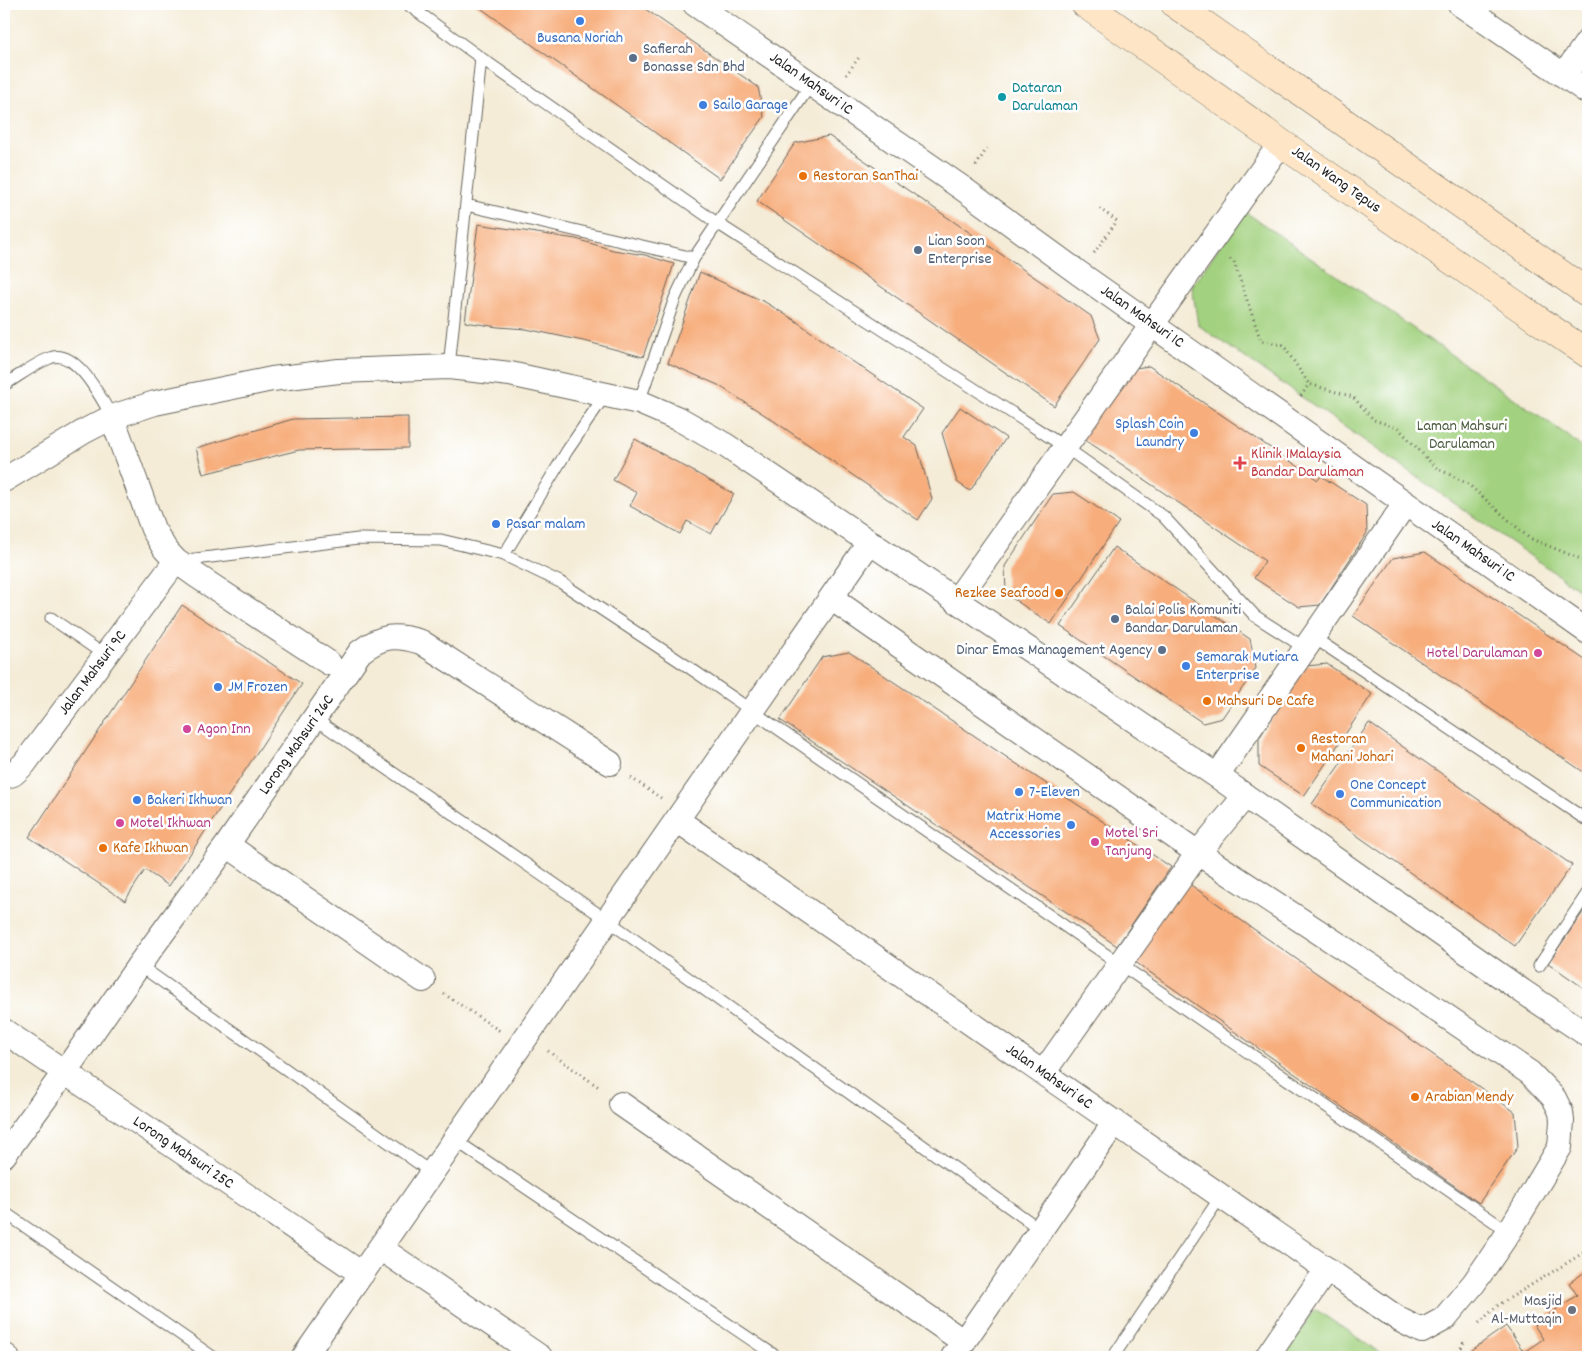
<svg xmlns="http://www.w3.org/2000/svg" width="1592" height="1361" viewBox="0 0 1592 1361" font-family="Dekko,sans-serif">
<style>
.green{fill:#a2d17f;stroke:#5f764e}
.building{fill:#f7ad7b}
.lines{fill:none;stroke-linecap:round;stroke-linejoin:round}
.service-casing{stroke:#68655d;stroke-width:13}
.minor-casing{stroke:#68655d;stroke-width:26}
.secondary-casing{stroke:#68655d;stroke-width:29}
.path{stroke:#68655d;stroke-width:3;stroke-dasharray:1 4;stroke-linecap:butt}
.service{stroke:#fff;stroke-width:11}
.minor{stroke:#fff;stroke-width:24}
.secondary{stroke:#fee5c5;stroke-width:28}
.shop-dot{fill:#3f7fe0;stroke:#fff;stroke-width:2}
.service-dot{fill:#5c6f8a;stroke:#fff;stroke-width:2}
.culture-dot{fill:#0f9aa8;stroke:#fff;stroke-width:2}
.food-dot{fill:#e8710a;stroke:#fff;stroke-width:2}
.health-dot{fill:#e0444e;stroke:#fff;stroke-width:2}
.hotel-dot{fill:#d1479c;stroke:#fff;stroke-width:2}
.worship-dot{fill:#6b7280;stroke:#fff;stroke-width:2}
.labels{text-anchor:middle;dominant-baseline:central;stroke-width:5;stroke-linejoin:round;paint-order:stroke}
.shop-label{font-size:16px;fill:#366cbe;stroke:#fff;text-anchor:start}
.service-label{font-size:16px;fill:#4e5e75;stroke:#fff;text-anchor:start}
.street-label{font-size:16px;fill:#1c1c1c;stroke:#fff}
.culture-label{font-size:16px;fill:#0d838f;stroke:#fff;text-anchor:start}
.food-label{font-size:16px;fill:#c56008;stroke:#fff;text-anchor:start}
.park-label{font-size:16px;fill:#4b5b3f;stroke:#fff}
.health-label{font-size:16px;fill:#be3a42;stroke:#fff;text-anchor:start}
.hotel-label{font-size:16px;fill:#b23c85;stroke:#fff;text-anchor:start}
.worship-label{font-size:16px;fill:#5b616d;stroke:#fff;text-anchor:end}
</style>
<rect width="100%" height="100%" fill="#fff"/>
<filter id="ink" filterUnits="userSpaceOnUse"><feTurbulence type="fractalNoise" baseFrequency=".02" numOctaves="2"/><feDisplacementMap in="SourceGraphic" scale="10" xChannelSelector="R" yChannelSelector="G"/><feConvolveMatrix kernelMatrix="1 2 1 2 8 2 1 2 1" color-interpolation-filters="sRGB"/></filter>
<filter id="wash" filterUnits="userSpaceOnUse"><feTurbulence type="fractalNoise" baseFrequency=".0096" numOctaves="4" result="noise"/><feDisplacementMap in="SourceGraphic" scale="20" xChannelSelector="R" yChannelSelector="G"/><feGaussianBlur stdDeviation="1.12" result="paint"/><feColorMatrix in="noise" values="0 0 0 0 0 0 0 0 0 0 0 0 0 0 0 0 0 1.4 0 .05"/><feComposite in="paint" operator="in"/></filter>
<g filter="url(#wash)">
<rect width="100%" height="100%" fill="#f4ecd7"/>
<path class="green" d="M1244,211l323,224 21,18v143l-390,-271 -6,-39z
M1315,1309l71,48h-103z"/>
<g id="blocks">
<path class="building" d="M475,4h163l120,83 6,30 -44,62z
M829,136l262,180 9,23 -46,67 -297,-205 38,-58z
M478,224l98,15 37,11 32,5 29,9 -31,93 -55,-15 -62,-13 -28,-2 -33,-5z
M700,272l65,30 31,19 53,38 74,50 -19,28 13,9 15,53 -14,21 -147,-101 -53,-34 -50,-22z
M1149,366l169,114 3,-4 45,29 1,28 -47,72 -21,2 -45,-29 11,-17 -187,-126 44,-65z
M960,407l46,31 -36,53 -13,-9 -15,-49z
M408,417v31l-109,2 -96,24 -7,-26 97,-29z
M635,439l99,55 -23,40 -24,-13 -7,13 -50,-28 7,-13 -24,-13z
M1074,492l45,30 -68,102 -45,-30 -1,-28 48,-72z
M1114,547l136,92 6,29 -34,50 -19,5 -143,-97z
M1425,552l163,110v113l-235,-159 40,-58z
M182,605l120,79 -133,202 -24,-16 -20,31 -96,-64z
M849,652l322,215 -54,79 -337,-226 42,-63z
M1327,664l45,30 -68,102 -45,-30v-28l47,-72z
M1369,723l203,142 -57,81 -203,-142z
M1185,881l330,231 3,35 -39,56 -348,-244z
M1588,905v86l-40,-28z
M1588,1270v87h-126l44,-31 18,26 19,-13 -9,-14 43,-30 -8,-12z"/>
</g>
</g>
<g filter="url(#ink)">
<use href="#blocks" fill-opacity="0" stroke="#68655d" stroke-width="1"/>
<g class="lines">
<defs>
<path id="service" d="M407,4l74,54 236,165 348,224 98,69 92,100 50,32
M466,205l228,53
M449,367l32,-309
M4,385c15,-9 30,-21 46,-27 26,-11 52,42 62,59
M639,402l36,-104 19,-40 117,-174
M504,555l63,-104 38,-56
M179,561l179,-22 83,1 63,15 56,27 124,82 825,568
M51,618l55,38
M1313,637l275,184
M315,719l292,201 434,310
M139,965l293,208
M1539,966l49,-74
M455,1140l322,217
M4,1212l209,145
M1113,1357l108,-161"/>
<path id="minor" d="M695,4l267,184 118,86 508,358
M1460,4l128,88
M1564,75l24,-34
M112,417l41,112 12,20 11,12 21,15 132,87
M4,480l81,-49 27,-14 43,-14 117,-24 67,-8 110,-4 61,7 129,28 42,18 44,25 492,331 305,215 66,44
M956,601l325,-458
M1217,776l188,-272
M4,777l9,-3 11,-10 152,-203
M677,820l723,500 22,11 22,-12 30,-36 35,-51 51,-85 2,-26 -1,-9 -7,-14 -24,-25 -127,-86 -205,-134 -367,-255
M227,845l196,135
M4,1031l358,243
M1043,1073l155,-220 47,-57
M621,1104l343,238
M4,1155l60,-82 75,-108 88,-120 133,-193c22,-17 35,-18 61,-10l189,121
M380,1248l160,109
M4,1355l3,2
M304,1357l565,-814
M953,1357l162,-235
M1267,1357l60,-88"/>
<path id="secondary" d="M1085,4l196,139 307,211
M1175,4l413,289"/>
</defs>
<use href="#service" class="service-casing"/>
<use href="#minor" class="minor-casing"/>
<use href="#secondary" class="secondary-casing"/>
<path class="path" d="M846,75l14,-19
M976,166l13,-21
M1094,253l23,-32 -20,-14
M1230,259l4,3 27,79 22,4 26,39 44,13 21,23 24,8 37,39 33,17 61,54 54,22 5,11
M1301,396l8,-12
M631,778l30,20
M444,994l56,37
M548,1051l52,37
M1479,1323l18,-17 91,-56
M1457,1357l8,-18"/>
<use href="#service" class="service"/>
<use href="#minor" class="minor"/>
<use href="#secondary" class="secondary"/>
</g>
</g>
<g class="shop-dot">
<circle cx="580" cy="21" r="5"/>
<circle cx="703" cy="105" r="5"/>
<circle cx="1194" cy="433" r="5"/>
<circle cx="496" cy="524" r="5"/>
<circle cx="1186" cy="666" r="5"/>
<circle cx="218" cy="687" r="5"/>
<circle cx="1019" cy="792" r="5"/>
<circle cx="1340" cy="794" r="5"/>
<circle cx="137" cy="800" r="5"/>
<circle cx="1071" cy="825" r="5"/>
</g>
<g class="service-dot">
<circle cx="633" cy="58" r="5"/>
<circle cx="918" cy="250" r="5"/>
<circle cx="1115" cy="619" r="5"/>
<circle cx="1162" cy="650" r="5"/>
</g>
<circle class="culture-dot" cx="1002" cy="97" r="5"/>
<g class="food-dot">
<circle cx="803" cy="176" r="5"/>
<circle cx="1059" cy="593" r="5"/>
<circle cx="1207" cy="701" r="5"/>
<circle cx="1301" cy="748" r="5"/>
<circle cx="103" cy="848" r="5"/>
<circle cx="1415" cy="1097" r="5"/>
</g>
<path class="health-dot" d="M1237.5 455.5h5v5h5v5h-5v5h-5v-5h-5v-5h5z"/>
<g class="hotel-dot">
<circle cx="1538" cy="653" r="5"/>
<circle cx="187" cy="729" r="5"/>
<circle cx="120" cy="823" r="5"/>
<circle cx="1095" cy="842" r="5"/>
</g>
<circle class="worship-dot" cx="1572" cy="1310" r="5"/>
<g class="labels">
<g class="shop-label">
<text x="580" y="38" text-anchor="middle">Busana Noriah</text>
<text x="713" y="105">Sailo Garage</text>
<text x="1184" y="424" text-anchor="end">Splash Coin<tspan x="1184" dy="18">Laundry</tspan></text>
<text x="506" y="524">Pasar malam</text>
<text x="1196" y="657">Semarak Mutiara<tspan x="1196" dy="18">Enterprise</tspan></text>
<text x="228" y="687">JM Frozen</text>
<text x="1350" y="785">One Concept<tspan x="1350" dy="18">Communication</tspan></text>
<text x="1029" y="792">7-Eleven</text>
<text x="147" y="800">Bakeri Ikhwan</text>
<text x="1061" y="816" text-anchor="end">Matrix Home<tspan x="1061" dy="18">Accessories</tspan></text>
</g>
<g class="service-label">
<text x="643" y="49">Safierah<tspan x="643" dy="18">Bonasse Sdn Bhd</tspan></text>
<text x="928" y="241">Lian Soon<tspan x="928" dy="18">Enterprise</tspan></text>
<text x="1125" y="610">Balai Polis Komuniti<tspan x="1125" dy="18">Bandar Darulaman</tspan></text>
<text x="1152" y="650" text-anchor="end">Dinar Emas Management Agency</text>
</g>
<g class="street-label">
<text transform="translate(811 84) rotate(35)">Jalan Mahsuri 1C</text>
<text transform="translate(1336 180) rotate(35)">Jalan Wang Tepus</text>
<text transform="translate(1142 317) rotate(35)">Jalan Mahsuri 1C</text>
<text transform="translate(1473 551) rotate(35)">Jalan Mahsuri 1C</text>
<text transform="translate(93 673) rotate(-53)">Jalan Mahsuri 9C</text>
<text transform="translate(297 745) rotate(-55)">Lorong Mahsuri 26C</text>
<text transform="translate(1049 1077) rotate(35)">Jalan Mahsuri 6C</text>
<text transform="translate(183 1153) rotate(34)">Lorong Mahsuri 25C</text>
</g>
<g class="culture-label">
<text x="1012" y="88">Dataran<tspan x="1012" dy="18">Darulaman</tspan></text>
</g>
<g class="food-label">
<text x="813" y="176">Restoran SanThai</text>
<text x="1049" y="593" text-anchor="end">Rezkee Seafood</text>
<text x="1217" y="701">Mahsuri De Cafe</text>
<text x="1311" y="739">Restoran<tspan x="1311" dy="18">Mahani Johari</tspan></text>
<text x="113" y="848">Kafe Ikhwan</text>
<text x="1425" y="1097">Arabian Mendy</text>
</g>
<g class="park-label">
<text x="1462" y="426">Laman Mahsuri<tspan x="1462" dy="18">Darulaman</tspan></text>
</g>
<g class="health-label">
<text x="1251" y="454">Klinik 1Malaysia<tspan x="1251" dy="18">Bandar Darulaman</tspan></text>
</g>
<g class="hotel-label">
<text x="1528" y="653" text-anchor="end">Hotel Darulaman</text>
<text x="197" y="729">Agon Inn</text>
<text x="130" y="823">Motel Ikhwan</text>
<text x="1105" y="833">Motel Sri<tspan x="1105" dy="18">Tanjung</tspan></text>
</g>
<g class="worship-label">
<text x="1562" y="1301">Masjid<tspan x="1562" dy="18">Al-Muttaqin</tspan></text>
</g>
</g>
<rect width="1592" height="1361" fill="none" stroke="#fff" stroke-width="20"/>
</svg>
